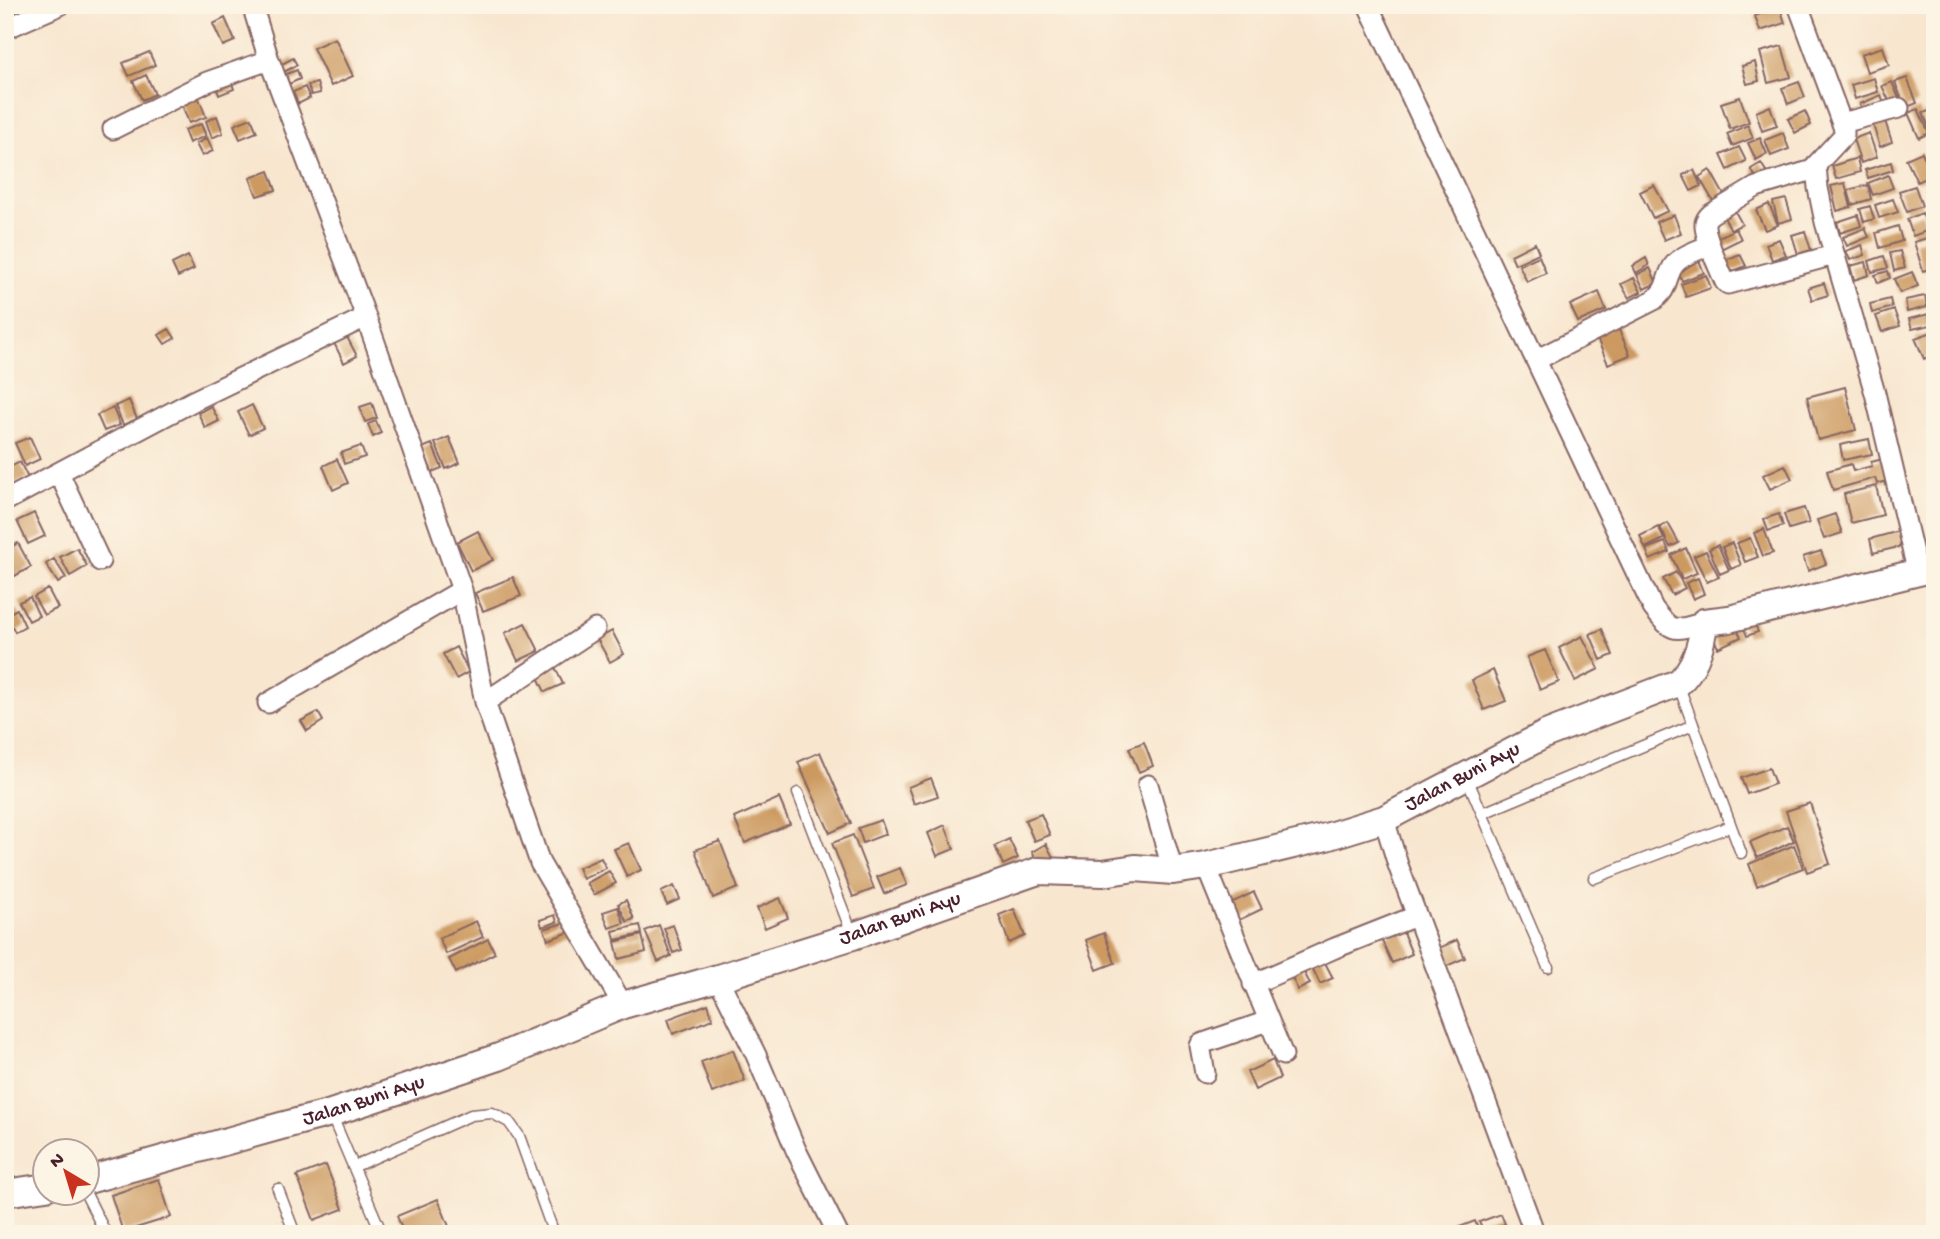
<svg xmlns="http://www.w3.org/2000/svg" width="1940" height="1239" viewBox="0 0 1940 1239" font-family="'Gochi Hand',sans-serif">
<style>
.building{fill:#cc9a60}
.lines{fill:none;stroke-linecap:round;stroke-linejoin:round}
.lane-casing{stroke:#876564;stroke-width:13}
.street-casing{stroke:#876564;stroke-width:23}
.secondary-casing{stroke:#876564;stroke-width:30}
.lane{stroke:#fff;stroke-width:10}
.street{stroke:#fff;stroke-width:19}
.secondary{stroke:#fff;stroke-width:26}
.labels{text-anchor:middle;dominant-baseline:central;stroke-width:6;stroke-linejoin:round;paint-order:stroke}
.street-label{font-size:21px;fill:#4a1f2b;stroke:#fcf5e5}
</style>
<rect width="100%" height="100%" fill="#fcf5e5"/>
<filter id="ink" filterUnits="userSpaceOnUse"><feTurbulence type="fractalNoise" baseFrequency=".0143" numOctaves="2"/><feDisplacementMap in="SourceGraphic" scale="14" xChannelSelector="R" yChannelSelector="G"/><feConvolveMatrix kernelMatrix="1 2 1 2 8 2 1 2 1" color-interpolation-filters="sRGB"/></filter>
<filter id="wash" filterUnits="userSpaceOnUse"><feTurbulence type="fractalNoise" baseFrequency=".00686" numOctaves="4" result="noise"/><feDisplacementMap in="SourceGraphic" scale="28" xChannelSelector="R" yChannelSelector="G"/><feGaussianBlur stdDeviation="1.57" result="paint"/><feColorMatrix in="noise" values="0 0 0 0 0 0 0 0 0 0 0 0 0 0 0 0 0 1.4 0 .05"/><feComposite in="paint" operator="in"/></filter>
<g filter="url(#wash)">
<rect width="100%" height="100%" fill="#f8e6cf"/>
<g id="blocks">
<path class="building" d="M1780,7l5,16 -25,8 -5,-15z
M225,18l10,23 -12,5 -10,-22z
M335,38l18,38 -22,10 -18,-38z
M1782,46l9,31 -23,6 -8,-31z
M1883,47l6,18 -22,7 -6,-18z
M149,52l6,13 -26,11 -6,-13z
M293,58l4,7 -13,7 -4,-7z
M1755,62l4,19 -12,3 -5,-18z
M297,70l3,9 -11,5 -3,-10z
M146,75l9,19 -13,6 -9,-19z
M230,78l4,11 -15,6 -4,-11z
M1874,78l4,14 -23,7 -4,-14z
M1907,78l10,25 -12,5 -10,-26z
M1799,82l6,15 -17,7 -6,-16z
M1892,82l9,21 -9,4 -10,-21z
M317,83l3,10 -9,2 -3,-10z
M305,87l5,11 -12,6 -5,-12z
M196,91l10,26 -17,6 -10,-26z
M1881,95l3,8 -21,9 -3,-8z
M1740,97l9,25 -19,7 -9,-26z
M1770,106l7,20 -15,5 -6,-19z
M1918,109l11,24 -10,5 -11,-25z
M1935,109v33l-12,-29z
M1805,111l6,14 -16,8 -7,-14z
M217,116l6,17 -11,5 -6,-17z
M251,118l6,14 -17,7 -6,-14z
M1885,121l7,21 -12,5 -7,-22z
M201,124l5,12 -17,7 -5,-13z
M1748,125l5,13 -21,8 -5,-12z
M1783,133l6,16 -18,7 -6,-16z
M1869,133l8,24 -16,6 -8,-24z
M207,138l6,13 -11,5 -6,-12z
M1760,138l7,16 -11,6 -8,-17z
M1739,147l7,14 -18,9 -7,-15z
M1922,152l10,23 -15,7 -11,-23z
M1857,158l3,14 -24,7 -4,-13z
M1891,162l2,8 -25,8 -3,-8z
M1761,163l12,20 -10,7 -12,-21z
M1694,170l7,16 -10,5 -8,-16z
M1710,170l14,25 -11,6 -14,-24z
M269,171l7,19 -19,6 -7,-18z
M1888,175l5,13 -20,7 -5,-12z
M1845,183l6,24 -14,4 -6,-25z
M1654,185l14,26 -15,7 -13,-26z
M1868,185l3,14 -19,6 -4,-15z
M1915,186l7,20 -15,6 -8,-21z
M1935,187v15l-5,2 -5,-13z
M1786,199l6,20 -14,4 -5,-21z
M1893,199l5,13 -19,6 -4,-13z
M1731,204l11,20 -11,6 -11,-20z
M1769,204l9,21 -13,5 -9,-20z
M1870,206l4,13 -10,3 -4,-13z
M1922,213l7,17 -16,6 -6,-17z
M1935,214v23h-1l-7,-20z
M1674,215l7,18 -17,7 -8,-18z
M1858,215l3,11 -21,7 -3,-11z
M1898,226l4,15 -22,7 -4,-15z
M1865,228l4,9 -22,9 -4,-9z
M1736,229l5,10 -24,12 -5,-11z
M1805,231l6,19 -13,4 -6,-19z
M1930,237l5,16v14l-12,4 -9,-29z
M1779,239l7,16 -14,5 -6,-16z
M1535,243l4,10 -24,11 -4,-9z
M1862,245l3,10 -15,5 -4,-9z
M1900,251l5,17 -11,3 -4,-18z
M1740,254l6,12 -23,9 -5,-12z
M188,256l6,13 -16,8 -6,-13z
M1539,256l7,17 -19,9 -8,-17z
M1884,256l4,12 -16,4 -3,-11z
M1646,258l3,7 -13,8 -3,-7z
M1699,260l5,13 -22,8 -5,-13z
M1866,262l3,13 -15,5 -4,-14z
M1650,268l7,15 -13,6 -7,-14z
M1888,271l2,7 -12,5 -3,-8z
M1912,272l6,14 -18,7 -6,-14z
M1706,275l5,13 -25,9 -5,-13z
M1634,278l7,14 -12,6 -8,-14z
M1824,283l4,12 -16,5 -4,-12z
M1599,292l7,18 -28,12 -8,-17z
M1925,296l2,11 -20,5 -2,-12z
M1890,299l2,8 -20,6 -2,-9z
M1894,310l6,16 -18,6 -6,-16z
M1929,314l2,11 -19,4 -3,-10z
M1617,325l13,30 -22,9 -13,-30z
M169,329l6,9 -10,6 -6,-9z
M1935,331v23l-11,5 -9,-21z
M347,337l10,19 -13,7 -10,-20z
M1845,387l11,43 -38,10 -11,-43z
M129,400l8,19 -14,6 -8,-19z
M372,403l5,15 -12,4 -5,-15z
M252,405l11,23 -14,7 -11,-23z
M211,406l8,15 -14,7 -7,-15z
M113,408l7,17 -16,6 -7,-16z
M376,421l5,12 -8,4 -5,-13z
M30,437l10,22 -15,7 -10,-23z
M449,437l11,26 -14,6 -11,-26z
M1869,439l3,15 -29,6 -3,-15z
M432,444l10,24 -10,4 -10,-24z
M361,446l4,11 -21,7 -3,-11z
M337,459l11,24 -15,7 -10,-24z
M1883,459l7,21 -13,4 -2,-6 -42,12 -6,-19 24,-7 2,7 19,-5 -1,-4z
M20,462l8,16 -23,11v-20z
M1785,465l7,14 -22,10 -7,-14z
M1876,486l7,29 -32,8 -7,-29z
M1804,508l5,15 -20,6 -5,-15z
M34,513l11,23 -17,8 -11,-23z
M1779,514l4,12 -15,5 -4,-12z
M1835,514l7,19 -18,6 -7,-19z
M1668,523l11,20 -9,4 -10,-20z
M1658,527l6,12 -19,9 -5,-12z
M1764,529l9,24 -10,3 -9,-23z
M478,531l15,29 -22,11 -14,-29z
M1899,531l4,15 -30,7 -3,-14z
M1750,538l8,19 -13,5 -8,-19z
M1665,542l4,10 -19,8 -4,-11z
M18,543l13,24 -20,11 -6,-12v-16z
M1732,543l9,22 -10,4 -9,-22z
M1718,545l11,25 -9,4 -11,-25z
M77,548l10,18 -17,10 -10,-19z
M1686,548l11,25 -15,6 -11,-24z
M1706,551l13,26 -12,5 -13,-26z
M1821,551l5,13 -18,7 -5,-14z
M54,559l12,19 -8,5 -12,-19z
M1676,572l9,16 -13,7 -9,-16z
M513,577l8,19 -38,15 -8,-18z
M1698,578l6,16 -11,5 -7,-16z
M48,589l10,19 -14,7 -10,-18z
M30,597l9,19 -10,5 -10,-19z
M17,609l8,17 -10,6 -9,-17z
M1751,614l7,18 -11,4 -7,-18z
M525,623l14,28 -21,10 -13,-28z
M1734,623l7,14 -23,11 -6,-14z
M1602,629l11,26 -12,5 -11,-26z
M612,631l12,23 -14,8 -13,-23z
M1582,636l17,33 -24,12 -16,-33z
M456,647l13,25 -13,7 -13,-25z
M1545,650l14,32 -19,8 -13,-33z
M553,663l10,21 -18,8 -10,-21z
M1493,670l13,31 -22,9 -12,-30z
M318,712l5,9 -16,10 -6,-10z
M1144,742l9,24 -14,6 -10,-24z
M820,752l31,71 -21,10 -32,-71z
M1769,768l6,16 -28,10 -6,-16z
M931,778l7,18 -24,8 -6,-17z
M779,798l11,26 -45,19 -11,-25z
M1810,803l20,61 -23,8 -21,-61z
M1041,814l9,21 -16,6 -9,-21z
M881,820l5,14 -23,9 -5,-15z
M945,825l9,24 -17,7 -9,-23z
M1787,826l7,15 -37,17 -7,-16z
M853,835l21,54 -21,8 -21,-54z
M1009,839l9,19 -15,7 -8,-19z
M720,841l18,47 -25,10 -18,-48z
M629,843l12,27 -14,7 -13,-28z
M1046,844l7,13 -14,8 -7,-13z
M1794,845l9,23 -46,18 -8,-22z
M601,858l5,10 -23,11 -5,-11z
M900,868l7,17 -23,9 -7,-17z
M609,871l7,12 -22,12 -7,-12z
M674,886l6,13 -13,6 -6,-13z
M1254,892l8,17 -25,12 -8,-17z
M780,898l8,20 -23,10 -8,-20z
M626,900l8,19 -7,3 -9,-18z
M618,907l6,16 -15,5 -6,-16z
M1014,909l11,27 -16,7 -10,-28z
M555,915l2,7 -15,5 -2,-7z
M476,921l7,16 -37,17 -7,-16z
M567,922l3,10 -22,8 -4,-11z
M640,925l2,9 -27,6 -2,-9z
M659,925l12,31 -13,6 -13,-31z
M673,925l9,25 -9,3 -9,-25z
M1402,930l10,24 -20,9 -11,-24z
M1104,933l11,30 -18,7 -11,-30z
M642,935l4,17 -27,7 -4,-17z
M488,939l7,14 -39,20 -7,-14z
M1457,940l8,18 -23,10 -8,-18z
M1322,957l11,21 -13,6 -10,-21z
M1300,964l10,20 -12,6 -10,-20z
M708,1004l5,15 -40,15 -5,-15z
M733,1050l12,31 -33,12 -11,-31z
M1273,1060l7,18 -25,12 -8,-18z
M326,1165l17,44 -29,11 -17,-44z
M159,1179l12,38 -48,15 -12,-37z
M438,1199l14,35h-48l-7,-18z
M1501,1214l4,10 -21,9 -5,-11z
M1475,1221l5,13h-30l-1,-3z"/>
</g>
</g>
<g filter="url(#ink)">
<use href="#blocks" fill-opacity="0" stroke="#876564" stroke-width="2"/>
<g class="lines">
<defs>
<path id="lane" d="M1678,684l63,169
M1466,776l82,191
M798,793l55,143
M1483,813l210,-88
M1594,878l137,-52
M331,1114l51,120
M353,1167l118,-52 21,-2 17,9 10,14 35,98
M278,1189l17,45
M86,1194l20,40"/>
<path id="street" d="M252,5l17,55 97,257 96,273 23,112 55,161 83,142
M1368,5l285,603c20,26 21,23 51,14
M1798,5l46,124v6l-28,30 2,23 7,34 50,171 43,181
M5,29l55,-24
M1842,123l57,-15
M113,129l94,-47 62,-22
M1816,169l-60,18 -45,27c-3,3 -5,4 -6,9 -1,14 14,45 20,59l3,2 106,-29
M1536,360l118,-60c14,-12 10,-15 17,-30 6,-14 26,-19 39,-25
M59,473l41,88
M5,501l190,-101 171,-83
M485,702l110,-73
M268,703l194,-113
M1148,785l25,86
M1384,819l14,46 134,361
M1206,866l77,189
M718,978l38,77 40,95 42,84
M1253,984l82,-36 81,-32
M1205,1073l-5,-27 1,-2 67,-23"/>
<g id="secondary">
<path id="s1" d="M88,1180l193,-54 50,-13 168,-56 124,-52 95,-27 135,-42 185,-65 65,2 32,-5 38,3 33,-5 120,-29 58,-18 162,-85 132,-51c17,-15 24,-39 26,-61l25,-3 206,-51"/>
<path d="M5,1193l41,-6"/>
</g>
</defs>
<use href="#lane" class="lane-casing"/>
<use href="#street" class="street-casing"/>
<use href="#secondary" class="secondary-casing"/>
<use href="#lane" class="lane"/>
<use href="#street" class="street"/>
<use href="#secondary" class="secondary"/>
</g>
</g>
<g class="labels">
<g class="street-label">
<text stroke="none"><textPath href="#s1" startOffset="1442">Jalan Buni Ayu</textPath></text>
<text stroke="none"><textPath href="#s1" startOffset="854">Jalan Buni Ayu</textPath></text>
<text stroke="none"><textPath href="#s1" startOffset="287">Jalan Buni Ayu</textPath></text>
</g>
</g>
<rect width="1940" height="1239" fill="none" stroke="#fcf5e5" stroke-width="28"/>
<g transform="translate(66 1172) rotate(322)"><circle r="33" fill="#fcf5e5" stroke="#b59f9b" stroke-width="2"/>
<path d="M0-5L12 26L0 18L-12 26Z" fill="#c8321e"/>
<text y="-10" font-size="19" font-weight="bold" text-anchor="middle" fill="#4a1f2b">N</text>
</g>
</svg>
